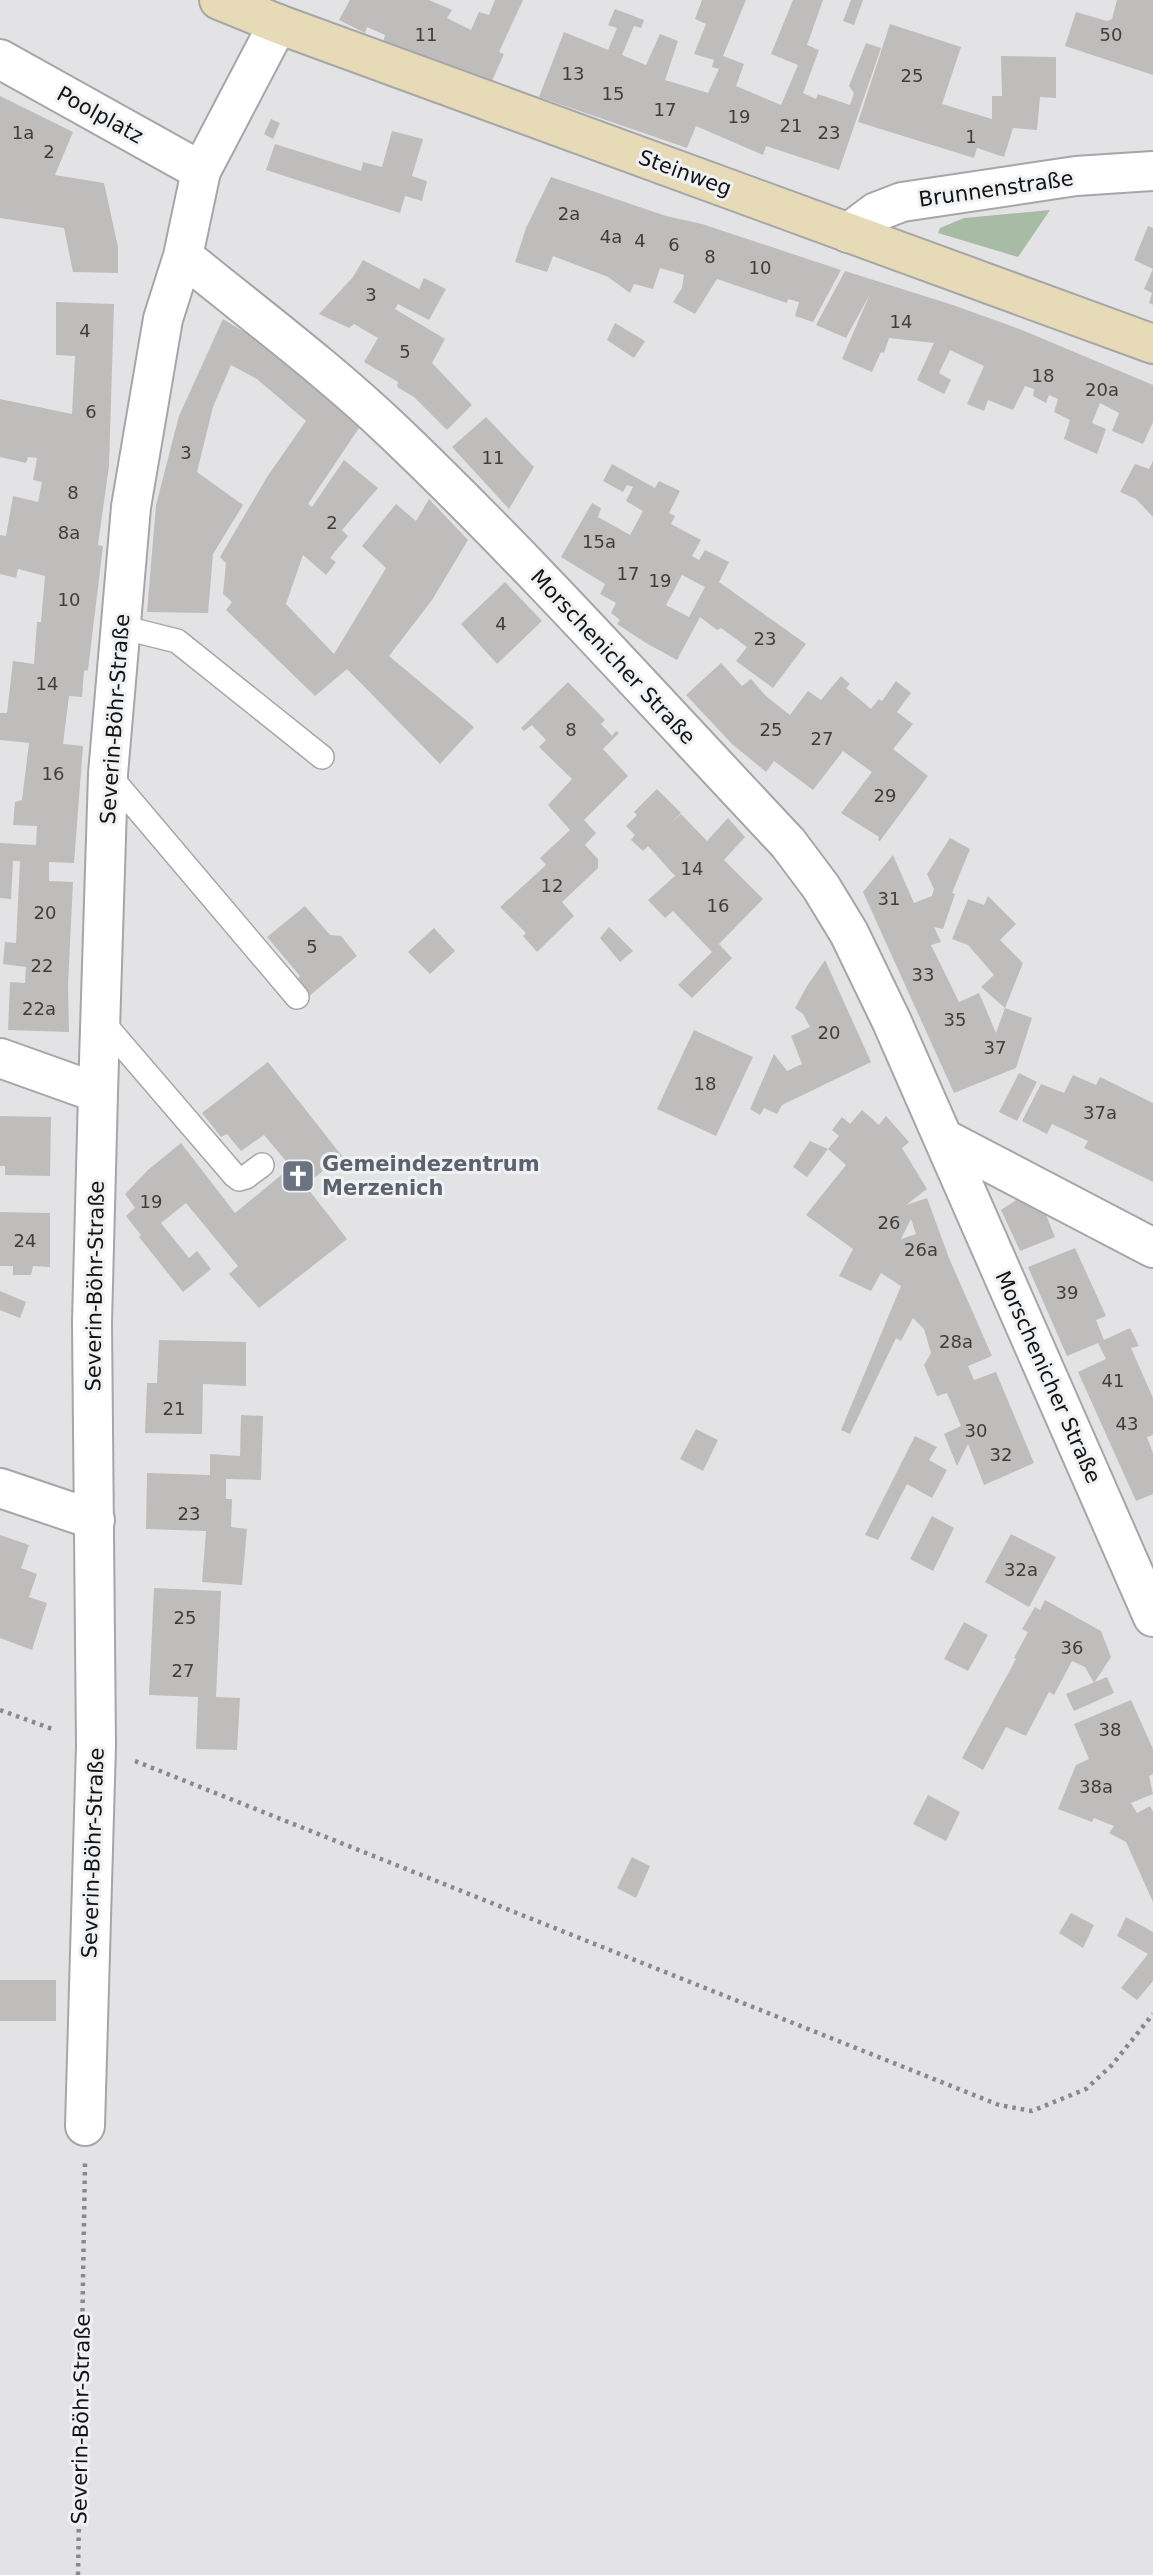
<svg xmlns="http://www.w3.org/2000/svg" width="1153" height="2575" viewBox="0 0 1153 2575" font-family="'DejaVu Sans',sans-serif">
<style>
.green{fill:#a8bba5}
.building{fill:#bfbdbb;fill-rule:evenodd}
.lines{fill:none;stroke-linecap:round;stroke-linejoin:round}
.lane-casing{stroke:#a6a6a9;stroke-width:26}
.street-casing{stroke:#a6a6a9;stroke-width:42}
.secondary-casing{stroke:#a6a6a9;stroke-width:42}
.path{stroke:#89898c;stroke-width:4.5;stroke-dasharray:3.5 5;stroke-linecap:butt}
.lane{stroke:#fff;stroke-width:23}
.street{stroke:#fff;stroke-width:38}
.secondary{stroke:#e6dbb6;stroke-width:38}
.labels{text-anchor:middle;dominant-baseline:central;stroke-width:6;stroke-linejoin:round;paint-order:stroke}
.number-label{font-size:18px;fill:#3e3e3e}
.street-label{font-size:21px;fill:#131314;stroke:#f0f1f3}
.worship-label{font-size:21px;font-weight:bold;fill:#5b616d;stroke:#f0f1f3;text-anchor:start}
</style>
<rect width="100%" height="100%" fill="#e3e3e6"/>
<path class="green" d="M1050,210l-32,47 -80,-24 2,-5 24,-10z"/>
<path class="building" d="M350,0h79l23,10 -5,8 24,12 8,-18 10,3 6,-15h28l-24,52 5,2 -13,29 -108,-41 2,-7 -18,-8 -2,6 -26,-13z
M702,0h44l-23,56 21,8 -8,22 45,19 17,-40 -27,-11 22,-54h30l-16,45 12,5 -16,43 13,6 2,-5 32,11 4,-12 -5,-7 17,-43 15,5 -42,122 -73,-24 -3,9 -67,-29 -9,22 -148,-51 25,-65 44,18 9,-22 -9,-3 7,-16 29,11 -3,8 -7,-2 -12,29 24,10 14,-31 18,7 -13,39 43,13 11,-24 -7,-2 2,-7 -20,-6 12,-30 -11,-5z
M851,0h12l-9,25 -11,-4z
M1117,0h36v75l-88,-29 11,-34 31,9 5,-2z
M890,24l71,23 -19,57 50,15v-23h10l-1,-40 55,1v41l-16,-1 -3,33 -24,-2 -9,29 -27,-9 -3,10 -116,-36z
M0,96l73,36 -18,43 49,8 14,64v26l-45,-1 -9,-44 -64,-10z
M271,119l9,4 -7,16 -9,-5z
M392,131l31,8 -11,37 15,5 -5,20 -17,-5 -5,17 -134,-43 9,-26 86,27 2,-9 19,5z
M551,177l115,39 36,8 139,46 -28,52 -18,-6 4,-14 -11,-3 -1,4 -70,-24 -22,35 -22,-12 9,-14 2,-13 -24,-7 -7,21 -19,-5 -4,9 -22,-16 -55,-21 -6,16 -32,-10 11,-34z
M1148,226l5,2v77l-4,-2 3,-10 -8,-4 9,-20 -19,-9z
M363,260l56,29 5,-11 22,11 -17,31 -31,-16 -3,5 50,30 -13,24 40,42 -25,25 -33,-33 -17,-10 1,-5 -34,-20 14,-24 -24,-14 -5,4 -30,-14 34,-37z
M845,271l108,34 69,25 131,55v37l-10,22 -31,-13 7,-18 -19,-10 -8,20 14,6 -9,25 -33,-15 6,-19 -16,-8 4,-13 -9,-4 -3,8 -13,-7 1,-7 -9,-3 -12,24 -25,-10 -4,11 -17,-7 17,-38 -34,-16 -11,23 12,7 -7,14 -27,-14 17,-37 -45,-5 -5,15 -3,-1 -9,20 -30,-13 28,-65 -24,44 -30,-13z
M56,302l58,2 -5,162 -11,79 5,1 -15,124 -4,1 -2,26 -13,-1 -6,48 20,2 -9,117 -25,-1v19l24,1 -5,103 1,47 -61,-2 2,-48 15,1 1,-16 -23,-3 2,-22 11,1 4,-82h-7l-2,38 -11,-1v-55l36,2 1,-19 -24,-1 2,-23 7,-2 7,-57 -29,-3v-27h7l6,-52 21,3 3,-42h4l4,-46 -27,-7 -2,9 -16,-4v-39l6,1 7,-40 25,6 4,-20 -9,-2 4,-22 -9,-1 -2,6 -26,-6v-58l72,15 3,-58 -19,-1z
M223,319l53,32 83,77 -51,76 4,3 32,-47 34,28 -36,42 6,6 -18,22 6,4 -10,13 -23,-20 -17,49 48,50 52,-86 -24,-22 34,-42 20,17 13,-22 39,41 -36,60 -43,56 85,71 -34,37 -93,-95 -32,27 -89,-86 6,-8 -9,-8 3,-31 -6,-6 47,-80 39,-56 -49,-42 -26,-14 -18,42 -16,65 46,33 -30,49 -5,59 -61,-1 9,-107 23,-89z
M615,323l30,18 -11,17 -27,-18z
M486,417l48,50 -25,42 -57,-62z
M1153,461v56l-17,-18 -16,-7 15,-28 14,5z
M612,464l43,24 4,-7 21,10 -11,22 6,3 -4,8 30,16 -9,16 7,4 6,-10 24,12 -10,20 87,62 -33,44 -37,-27 11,-14 -26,-19 -4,2 -17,-13 -23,43 -31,-17 -29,-19 3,-4 -9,-7 5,-10 -16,-9 5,-10 -44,-27 31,-54 9,5 -3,9 32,18 13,-24 -17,-10 7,-14 -6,-2 -4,7 -20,-11zM682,575l23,12 -16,30 -23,-12z
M505,582l37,39 -45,43 -36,-40z
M721,663l21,23 9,-7 16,18 23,18 18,-24 13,9 20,-24 9,8 -4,4 25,21 8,-10 3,2 14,-20 15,12 -14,19 16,12 -20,25 35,27 -48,65 -2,-1 1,-3 -38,-24 31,-41 -29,-21 -30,39 -39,-29 -8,11 -34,-28 -46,-49z
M568,682l37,38 -4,4 11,12 4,-5 3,2 -16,16 25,27 -44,44 12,13 -11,12 13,14v9l-36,34 12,14 -37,36 -14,-16 3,-3 -26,-26 46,-42 -6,-7 30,-28 -22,-25 24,-26 -33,-32 7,-7 -14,-15 -8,6 -3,-3z
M657,789l24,24 -12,12 12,-11 26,27 21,-23 17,19 -21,23 39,39 -44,45 13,14 -40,40 -14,-13 34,-33 -39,-41 -8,7 -17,-18 27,-24 -27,-30 -5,5 -12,-11 4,-5 -9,-9 11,-11 -3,-3z
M950,838l20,11 -18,44 3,1 -12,35 -9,-2 7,15 -10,3 28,57 20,-9 17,40 9,-25 27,10 -16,50 -62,25 -91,-201 30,-37 21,48 18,-7 2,-7 -7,-15z
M988,896l28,28 -16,16 23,23 -18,45 -24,-21 13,-12 -26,-30 -16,-6 16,-40 16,6z
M305,906l25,29 11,1 16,20 -49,41 -13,-15 5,-6 -33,-39z
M609,927l24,24 -13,11 -20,-24z
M434,928l21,23 -25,23 -22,-22z
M825,960l46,102 -89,43 -5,9 -13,-6 -4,7 -10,-6 24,-55 13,17 15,-7 -11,-28 19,-9 -7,-13 -8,-6 12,-22z
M694,1030l59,27 -37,79 -59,-27z
M268,1062l74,94 -37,29 42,54 -88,69 -30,-34 9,-8 -52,-63 -25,20 28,35 8,-7 14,18 -28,23 -44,-55 2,-2 -15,-19 9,-8 -10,-14 23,-24 33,-27 54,70 56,-46 -27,-32 -23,16 -14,-17 -6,3 -19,-24z
M1019,1073l18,9 -20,39 -18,-9z
M1073,1075l23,10 4,-8 53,26v79l-69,-34 4,-7 -36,-17 -5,10 -25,-13 19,-37 23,9z
M862,1110l17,15 7,-9 23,26 -7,6 25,41 -21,16 21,-7 22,60 43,98 -24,10 6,14 22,-8 38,91 -50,22 -16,-41 -11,22 -13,-32 17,-8 -14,-33 -10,3 -6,-14 -7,-17 7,-12 -7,-24 -11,-11 -12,23 -5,-3 -46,96 -9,-4 60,-144 -20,-13 -10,18 -32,-15 14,-27 -47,-34 40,-50 -18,-16 -21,28 -14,-10 17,-26 18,8 11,-13 -7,-6 10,-13 8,7zM911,1219l5,15 -15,5z
M0,1116l51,1 -1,59 -45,-1v-9h-5z
M1022,1196l20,9 13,32 -35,14 -19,-41z
M0,1212l50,1v54l-17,-1 -2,9h-18v-9h-13z
M1075,1248l31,68 -10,4 8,20 26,-12 9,18 -8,2 22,50v37l-6,2 6,16v41l-17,7 -58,-129 28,-13 -8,-16 -31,13 -39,-89z
M0,1291l26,11 -6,16 -20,-8z
M159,1340l87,2v44l-43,-2 -1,50 -57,-1 2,-50h10z
M241,1415l22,1 -2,64 -35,-1v20h6l-1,28 16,2 -5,56 -40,-3 4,-51 -60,-2 1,-56 63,2v-21l30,2z
M696,1429l22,11 -15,31 -23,-12z
M915,1436l22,11 -8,13 18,10 -15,28 -25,-14 -29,56 -13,-5z
M932,1516l22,12 -21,43 -23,-12z
M1011,1534l45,23 -27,50 -44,-25z
M0,1535l29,10 -8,23 16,6 -8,23 18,6 -15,47 -32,-12z
M154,1588l67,3 -5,106 24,1 -3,52 -41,-1 2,-52 -49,-2z
M1045,1600l56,31 10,26 -17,26 -9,-16 -13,-6 -18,34 -5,-3 -23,44 -20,-9 -23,43 -21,-12 54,-99 -2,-1 14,-26 -6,-3 13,-22 5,3z
M964,1622l24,13 -20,36 -24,-12z
M1107,1677l7,16 -40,18 -8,-17z
M1131,1700l22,49v25l-4,2 4,18 -22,9 6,10 13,-7 3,6v90l-27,-60 -17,-9 5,-7 -20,-8 -2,4 -34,-13 18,-44 13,-6 -15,-35z
M928,1795l32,17 -14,29 -33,-17z
M632,1857l18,9 -14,32 -19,-10z
M1071,1913l23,12 -11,23 -24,-15z
M1126,1917l27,15v49l-16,19 -16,-12 27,-34 -31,-18z
M0,1980h56v41h-56z"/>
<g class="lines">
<defs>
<path id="lane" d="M121,627l56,14 145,116
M108,774l189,223
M100,1019l134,156 5,4 7,-2 16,-12"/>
<path id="street" d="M0,59l201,112
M848,233l28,-21 26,-10 174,-26 77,-5
M183,256c71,58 145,113 212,177 137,131 263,272 393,410l33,44 28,46 43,89 261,595
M0,1058l98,35
M943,1138l210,110
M0,1488l95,32
M85,2126l11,-381 -4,-423 6,-229 10,-319 23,-267 32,-188 20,-63 18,-85 77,-147"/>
<path id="secondary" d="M219,0l59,24 875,320"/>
</defs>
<use href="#lane" class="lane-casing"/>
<use href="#street" class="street-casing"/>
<use href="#secondary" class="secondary-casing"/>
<path class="path" d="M0,1710l55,20
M135,1761l864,344 33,6 54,-22 26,-24 41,-51
M78,2575l7,-412"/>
<use href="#lane" class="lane"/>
<use href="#street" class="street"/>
<use href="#secondary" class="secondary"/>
</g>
<defs>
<symbol id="church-square" viewBox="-11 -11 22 22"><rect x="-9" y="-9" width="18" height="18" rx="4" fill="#6b7280" stroke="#f0f1f3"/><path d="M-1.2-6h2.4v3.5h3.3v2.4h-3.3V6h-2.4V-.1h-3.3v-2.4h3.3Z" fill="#fff"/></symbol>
</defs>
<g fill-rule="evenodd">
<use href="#church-square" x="279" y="1157" width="38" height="38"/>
</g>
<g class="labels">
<g class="number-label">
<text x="426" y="34">11</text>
<text x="1111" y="34">50</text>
<text x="573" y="73">13</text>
<text x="912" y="75">25</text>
<text x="613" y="93">15</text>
<text x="665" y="109">17</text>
<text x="739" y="116">19</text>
<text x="791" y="125">21</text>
<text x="23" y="132">1a</text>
<text x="829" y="132">23</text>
<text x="971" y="136">1</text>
<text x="49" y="151">2</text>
<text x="569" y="213">2a</text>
<text x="611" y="236">4a</text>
<text x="640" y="240">4</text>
<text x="674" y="244">6</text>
<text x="710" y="256">8</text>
<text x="760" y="267">10</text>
<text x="371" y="294">3</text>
<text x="901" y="321">14</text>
<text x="85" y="330">4</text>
<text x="405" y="351">5</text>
<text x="1043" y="375">18</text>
<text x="1102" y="389">20a</text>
<text x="91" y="411">6</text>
<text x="186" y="452">3</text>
<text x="493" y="457">11</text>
<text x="73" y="492">8</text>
<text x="332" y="522">2</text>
<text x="69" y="532">8a</text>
<text x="599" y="541">15a</text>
<text x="628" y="573">17</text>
<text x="660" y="580">19</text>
<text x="69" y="599">10</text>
<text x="501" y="623">4</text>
<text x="765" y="638">23</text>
<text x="47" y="683">14</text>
<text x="571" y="729">8</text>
<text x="771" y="729">25</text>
<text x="822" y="738">27</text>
<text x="53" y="773">16</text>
<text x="885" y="795">29</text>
<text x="692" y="868">14</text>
<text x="552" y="885">12</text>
<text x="889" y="898">31</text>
<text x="718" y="905">16</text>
<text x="45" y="912">20</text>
<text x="312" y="946">5</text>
<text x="42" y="965">22</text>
<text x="923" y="974">33</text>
<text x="39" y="1008">22a</text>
<text x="955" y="1019">35</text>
<text x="829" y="1032">20</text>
<text x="995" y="1047">37</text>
<text x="705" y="1083">18</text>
<text x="1100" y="1112">37a</text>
<text x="151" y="1201">19</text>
<text x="889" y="1222">26</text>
<text x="25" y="1240">24</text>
<text x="921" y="1249">26a</text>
<text x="1067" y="1292">39</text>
<text x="956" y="1341">28a</text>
<text x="1113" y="1380">41</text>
<text x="174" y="1408">21</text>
<text x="1127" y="1423">43</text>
<text x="976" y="1430">30</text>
<text x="1001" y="1454">32</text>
<text x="189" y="1513">23</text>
<text x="1021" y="1569">32a</text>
<text x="185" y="1617">25</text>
<text x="1072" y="1647">36</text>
<text x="183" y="1670">27</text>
<text x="1110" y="1729">38</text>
<text x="1096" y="1786">38a</text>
</g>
<g class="street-label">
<text transform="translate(100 115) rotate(29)">Poolplatz</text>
<text transform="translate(685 173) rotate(20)">Steinweg</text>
<text transform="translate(996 189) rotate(-8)">Brunnenstraße</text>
<text transform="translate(613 657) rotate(47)">Morschenicher Straße</text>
<text transform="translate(115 719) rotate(-86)">Severin-Böhr-Straße</text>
<text transform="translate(95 1286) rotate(-89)">Severin-Böhr-Straße</text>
<text transform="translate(1048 1377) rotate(66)">Morschenicher Straße</text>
<text transform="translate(93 1853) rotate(-88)">Severin-Böhr-Straße</text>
<text transform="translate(81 2419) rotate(-89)">Severin-Böhr-Straße</text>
</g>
<g class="worship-label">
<text x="322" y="1164">Gemeindezentrum<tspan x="322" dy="24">Merzenich</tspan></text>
</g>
</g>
</svg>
